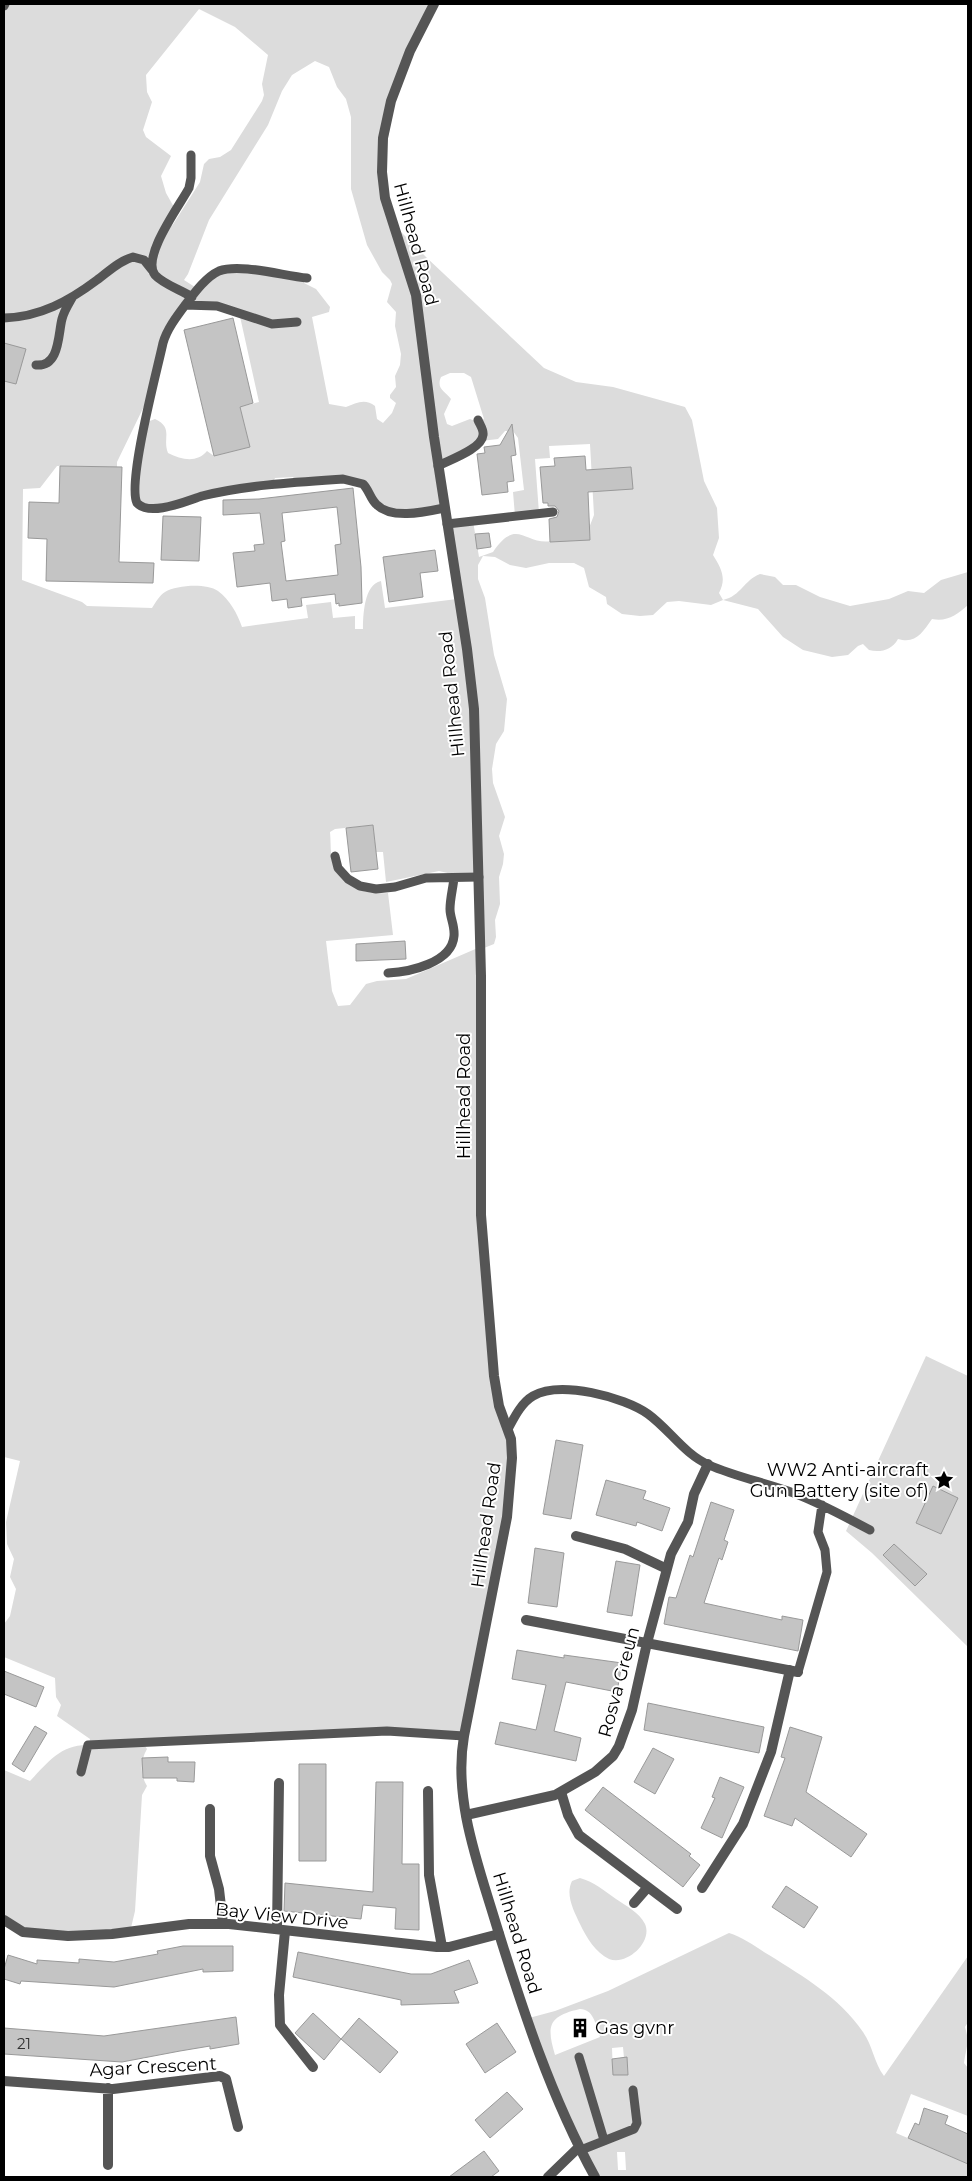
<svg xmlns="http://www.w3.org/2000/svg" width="972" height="2181" viewBox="0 0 972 2181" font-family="Montserrat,sans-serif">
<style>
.green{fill:#dcdcdc;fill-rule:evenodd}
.building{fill:#c4c4c4;stroke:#999;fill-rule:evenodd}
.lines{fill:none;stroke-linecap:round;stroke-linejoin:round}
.service{stroke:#555;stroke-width:9}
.minor{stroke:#555;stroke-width:10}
.tertiary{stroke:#555;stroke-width:10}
.labels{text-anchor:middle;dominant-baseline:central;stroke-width:4;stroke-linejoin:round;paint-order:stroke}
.number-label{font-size:15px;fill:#313131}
.street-label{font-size:18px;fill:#000;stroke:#fff}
.poi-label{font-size:18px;fill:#000;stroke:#fff;text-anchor:end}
</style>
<rect width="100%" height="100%" fill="#fff"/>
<path class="green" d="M4,4h430l-32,65 -21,102 28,97 35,240 -53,4 -32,-30 -62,2 -4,-7 -18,1 -4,8 -119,24 -17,-12 12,-76 8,-3c19,9 7,19 13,34 14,7 29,10 39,-2l7,5 36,-9 -10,-40 19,-5 -20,-90 -42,-7 -5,-8 -23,33 -20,66 -32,66v5l-60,-1 -17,22 -17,1 -1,91 60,22 5,4 65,2c4,-6 7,-12 13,-16 12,-7 41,-9 53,-1 12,9 19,22 24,36l66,-9 -2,-13 25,-3 2,16 22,-2v13h8c0,-13 1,-45 18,-48l4,27 72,-9 9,53 12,222 -22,1 -17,-4 -53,11 -3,-30h-7l-3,-27 -38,4 -5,3c1,10 0,23 3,32 10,23 32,31 55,29l5,42 -67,6 6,50 6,15 12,-1 16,-21 11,-3 29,-2 74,-32v105l10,303 18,76 2,57 -46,247 -28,-3 -293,11 4,6c-7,12 -7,26 0,37l-5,9 -7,116 -5,21 -88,2 -38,-14v-150l26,11c18,-19 31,-37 59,-36l1,-6 -33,-23 4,-11 -5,-8 -1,-19 -51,-21v-33l6,-8 6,-27 -6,-12 4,-18 -7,-15 -1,-22 14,-61 -16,-4zM199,9l36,18 33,28 -6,29 2,11 -2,6 -31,49 -11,7 -11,2 -5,5 -4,18 -28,44 3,-17 -9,-16 -5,-17 10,-20 -25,-19 -3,-7 9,-28 -5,-10 -1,-17zM315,61l14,6 8,20 9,12 5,18v72l16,56 15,27 8,8 2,4 -5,18 9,10 -1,14 6,28 -1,11 -5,11 1,11 -6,8v3l6,5 -4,10 -9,10 -6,-4 -2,-13c-10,-8 -19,-3 -29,1l-17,-3 -17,-87 17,-5 1,-5 -14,-18 -12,-6v-5l-79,-9 -27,20 -14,-9 4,-6 21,-54 59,-95 14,-34 10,-16z
M393,224l34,34 117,110 32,14 37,5 72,20 7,13 12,61 13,27 2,30 -6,17c8,13 14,23 6,38l4,7c18,-4 21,-20 37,-26l15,3 8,8h13l24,12 30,9 39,-7 19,-8 16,2 17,-13 27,-8v33c-11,10 -21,17 -36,14 -10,14 -16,25 -34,20 -6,11 -18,14 -29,11l-6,-6 -5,2 -10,9 -16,2 -29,-7 -20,-13 -25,-28 -35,-9 -12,5 -32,-4 -12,1 -14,13 -13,1 -18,-2 -15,-10 -1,-7 -17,-10 -5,-19 -10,-5h-25l-23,5 -16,-3 -15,-8 -12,-1 -5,9v14l7,19 9,57 13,44 -3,32 -8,13 -4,25 1,14 12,34 -6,19 5,18 -1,10 -4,13 1,27 -5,16 1,17 -2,7 -10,4 -7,-175 -29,-249 25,-3 6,36 14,-5c24,-36 32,-6 59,-11 12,-2 25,-9 37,-13l5,-13 -4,-71 -41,2 1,12 -15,1 4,54 -24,3 -2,-24 11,-2 -6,-52 -5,-7h-8l-7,8 -17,2 -43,25 -19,-155zM450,373h14l7,4 13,42 -6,3 -8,-3 -18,7 -5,-2 -3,-10 7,-15c-6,-8 -15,-10 -10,-22z
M926,1356l42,20v271l-96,-94 -26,-22z
M580,1878c14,4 25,13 36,21 10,7 23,13 29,25 8,18 -18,42 -36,35 -13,-6 -23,-22 -29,-35 -6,-13 -15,-29 -8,-43z
M729,1933c14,4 28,15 40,22 35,22 70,42 94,77 10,14 11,31 21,44l84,-120v66l-3,5c5,16 1,21 -1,36l4,5v48l-57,-22 -15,39 72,31v13h-372l-11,-21 -56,-138 26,-7 53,-20zM580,2009c14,0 16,17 20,28l-45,18c-9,-30 -6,-39 25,-46zM623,2047l1,11h3l1,16 -15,1 -1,-27zM617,2152h8l1,18h-8z"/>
<path class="building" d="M233,318l20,85 -13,4 10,40 -36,9 -30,-126z
M4,343l22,6 -10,35 -12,-3z
M512,424l4,31 -5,1 3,25 -7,1 1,10 -26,3 -5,-41 8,-1 -1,-6 16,-2z
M585,456l1,14 45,-3 2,22 -45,3 2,48 -40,2 -1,-23 8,-2 2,-6 -4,-5h-7v-3h-5l-3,-36 15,-1 -1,-8z
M60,466l62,1 -3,95 35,1 -1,20 -107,-2 1,-42 -19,-1 1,-36 30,1z
M353,488l8,79 1,36 -23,3v-3l-3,1 -1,-10 -34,4 1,8 -14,2 -1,-9 -15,2 -2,-18 -33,4 -4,-34 22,-2 -1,-6 10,-1 -4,-31 -37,2v-15l36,-1zM337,507l4,37 -6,1 3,30 -52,6 -5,-39 4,-1 -3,-28z
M163,516l38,1 -2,44 -38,-1z
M489,533l2,14 -14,2 -2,-15z
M435,550l3,21 -18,2 3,24 -34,5 -6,-45z
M373,825l5,44 -27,3 -5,-44z
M405,941l1,18 -50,2v-17z
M556,1440l27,5 -12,74 -28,-5z
M606,1480l40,11 -3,8 27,9 -8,23 -25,-9 -1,4 -40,-11z
M933,1486l25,12 -17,36 -25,-11z
M711,1502l23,8 -10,30 4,2 -6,18 -3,-2 -15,45 78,17v-4l21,4 -5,31 -134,-27 5,-27 7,1 14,-43 3,2z
M894,1544l33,30 -12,12 -32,-31z
M535,1548l29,5 -7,54 -29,-4z
M616,1561l24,4 -8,51 -25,-4z
M517,1650l47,8v-3l58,8 -5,29 -51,-10 -12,49 27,7 -5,23 -81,-17 5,-22 36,8 10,-45 -34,-6z
M4,1671l40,16 -8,20 -32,-13z
M648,1703l116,24 -5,26 -115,-23z
M35,1726l12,7 -23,39 -12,-8z
M790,1727l32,10 -16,55 61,42 -16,23 -56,-39 -3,8 -28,-10 21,-58 -4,-1z
M653,1748l21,11 -19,35 -21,-12z
M168,1757v5h27l-1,20 -17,-1v-3h-34l-1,-20z
M299,1764h27v97h-27z
M720,1777l24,10 -22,51 -21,-10 14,-30 -3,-1z
M376,1782h27l-1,82h17v66l-24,-1 1,-21 -33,-3 -2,14 -77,-8 1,-28 88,9z
M603,1787l88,67 -2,2 11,9 -17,22 -98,-77z
M786,1886l32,21 -14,21 -32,-21z
M183,1946h50v25l-30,1v-3l-89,18 -93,-6 -1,3 -16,-5v-10l4,-14 29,9v-4l42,3v-4l35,3 44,-8 -1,-3z
M298,1952l113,22h20l38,-14 9,23 -24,8 5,12 -58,2v-5l-108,-23z
M313,2013l28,26 -17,21 -29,-27z
M236,2017l3,27 -29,5v-3l-30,5 -58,11 -118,-8v-26l100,8z
M359,2018l39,34 -18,21 -39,-34z
M497,2023l19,29 -31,21 -19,-29z
M627,2057l1,18h-15l-1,-16z
M507,2092l16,17 -33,29 -15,-18z
M924,2108l24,8 -3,8 23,10v30l-60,-26 7,-15 4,2z
M484,2151l15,20 -8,6h-42z"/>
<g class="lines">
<path class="service" d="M4,6l1,-2
M191,155v23l-2,10c-9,17 -48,69 -34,87 8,9 26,15 37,22
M307,278c-23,-2 -67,-15 -88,-7 -13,6 -24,21 -33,33 -9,12 -19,25 -23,39 -6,28 -36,140 -26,160 13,14 49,-2 65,-7 44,-11 96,-14 141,-17l20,5c6,6 7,14 13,20 15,16 49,8 68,4
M185,305l32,1 55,18 25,-2
M4,318c36,-1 65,-17 93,-38 11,-8 22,-19 36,-23l11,3 8,10
M36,365c24,2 22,-31 26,-46 2,-8 6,-14 10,-21
M438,466c11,-6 44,-17 45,-31 1,-5 -3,-10 -5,-15
M447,524l106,-12
M335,856l3,12 10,11 12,7 16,3 19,-2 31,-9 53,-1
M388,973c21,-1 64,-10 66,-37 1,-10 -4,-18 -4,-27 0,-10 3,-21 4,-31
M508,1429c6,-11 13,-26 25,-33 27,-16 91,1 115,18 22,16 36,40 61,51 25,11 53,17 79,26 29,10 55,25 82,39
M798,1672l29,-100 -2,-22 -7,-18 4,-27
M81,1772l7,-27 299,-14 77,5
M579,2057l25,83
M581,2150l53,-21 3,-6 -4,-33"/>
<path class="minor" d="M576,1536l49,13 42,20
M526,1620l272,52
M428,1791l1,84 13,72
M561,1792l7,23 11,20 98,74
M210,1809v47l9,33 4,35
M466,1815l89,-20 40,-23 18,-16 6,-10 13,-36 15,-67 24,-89 17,-32 6,-28 14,-30
M702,1888l41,-64 28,-72 19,-82
M634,1903l14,-16
M4,1920l19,12 45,4 44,-2 77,-10h40l208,23h12l50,-13
M277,1929l2,-146
M285,1931l-6,64 1,30 33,42
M4,2081l109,8 107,-13 6,3 12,48
M108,2165v-77"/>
<path class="tertiary" d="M434,4l-24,47 -19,50 -8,37 -1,34 3,26 31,97 18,142 33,212 7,60 7,267v239l13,161 5,30 12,33 1,19 -5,59 -43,219c-11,63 14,128 32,188 27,87 55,173 99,253
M548,2177l31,-30"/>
</g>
<defs>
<symbol id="sight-bare" viewBox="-9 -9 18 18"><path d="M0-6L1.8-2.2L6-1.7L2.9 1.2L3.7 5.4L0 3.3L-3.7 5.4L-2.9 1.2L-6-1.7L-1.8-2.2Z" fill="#000" stroke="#fff" stroke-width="2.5" paint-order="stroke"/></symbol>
<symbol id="building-bare" viewBox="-9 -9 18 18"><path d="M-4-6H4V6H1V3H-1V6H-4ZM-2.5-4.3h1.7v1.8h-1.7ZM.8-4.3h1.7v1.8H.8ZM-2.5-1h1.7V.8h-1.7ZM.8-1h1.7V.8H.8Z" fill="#000" stroke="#fff" stroke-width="2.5" paint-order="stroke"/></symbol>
</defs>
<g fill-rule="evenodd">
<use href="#sight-bare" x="930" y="1466" width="28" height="28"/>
<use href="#building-bare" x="566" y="2014" width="28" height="28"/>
</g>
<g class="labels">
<g class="number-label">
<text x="24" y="2043">21</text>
</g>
<g class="street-label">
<text transform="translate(416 244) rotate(75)">Hillhead Road</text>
<text transform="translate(452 694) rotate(-96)">Hillhead Road</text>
<text transform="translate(464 1096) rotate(-90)">Hillhead Road</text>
<text transform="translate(486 1525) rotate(-82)">Hillhead Road</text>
<text transform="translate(619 1682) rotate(-75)">Rosva Greun</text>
<text transform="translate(282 1916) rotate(6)">Bay View Drive</text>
<text transform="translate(517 1933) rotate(73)">Hillhead Road</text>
<text transform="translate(153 2067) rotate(-3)">Agar Crescent</text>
</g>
<g class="poi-label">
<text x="929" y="1470">WW2 Anti-aircraft<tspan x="929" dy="21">Gun Battery (site of)</tspan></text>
<text x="595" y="2028" text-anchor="start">Gas gvnr</text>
</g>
</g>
<rect width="972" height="2181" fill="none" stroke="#000000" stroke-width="10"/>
</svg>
